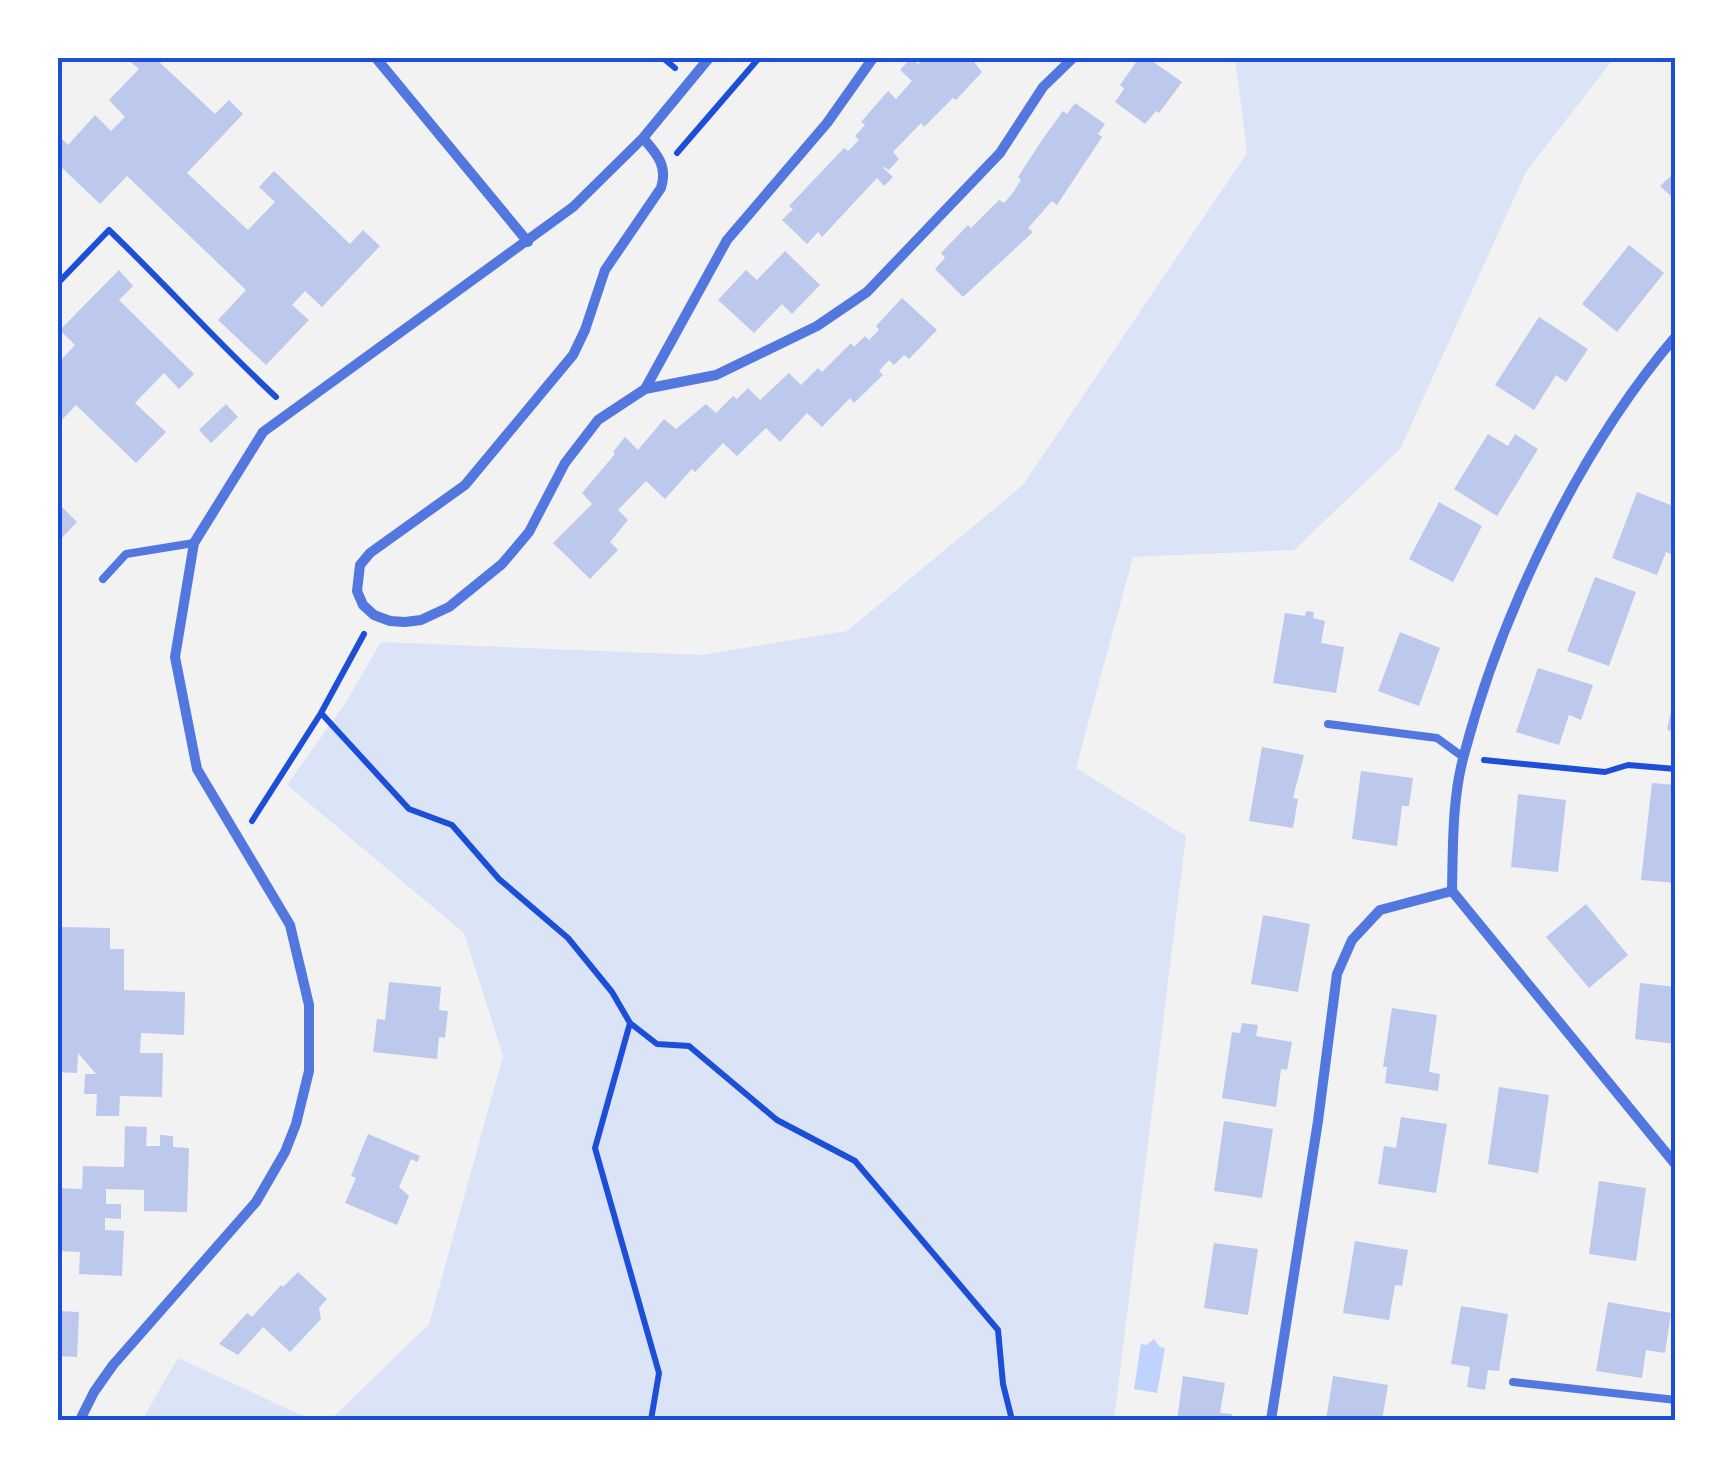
<svg xmlns="http://www.w3.org/2000/svg" width="1733" height="1478" viewBox="0 0 1733 1478" font-family="Jost,sans-serif">
<style>
.green{fill:#dbe4f7}
.water{fill:#bfd3fe}
.building{fill:#bdc9ec}
.lines{fill:none;stroke-linecap:round;stroke-linejoin:round}
.path{stroke:#1d4ed8;stroke-width:6}
.service{stroke:#5277de;stroke-width:8}
.minor{stroke:#5277de;stroke-width:10}
.neatline{fill:none;stroke:#1d4ed8;stroke-width:4}
</style>
<rect width="100%" height="100%" fill="#f2f2f2"/>
<path class="green" d="M1235,58h379l-88,114 -126,277 -106,101 -161,7 -57,211 110,68 -72,584h-784l99,-96 74,-268 -39,-123 -177,-148 59,-83 35,-60 321,13 145,-24 176,-146 224,-332z
M178,1358l134,62h-170z"/>
<path class="water" d="M1154,1339l6,8 5,1 -8,45 -23,-4 7,-45 5,1z"/>
<path class="building" d="M126,58h29l60,56 14,-14 14,14 -56,59 61,57 27,-28 -16,-15 15,-16 76,73 13,-14 17,16 -58,61 -17,-16 -13,14 17,15 -43,45 -48,-45 28,-30 -119,-114 -27,28 -42,-40v-29l10,10 27,-30 16,16 14,-14 -16,-17 30,-31z
M911,58l7,6 7,-6h46l11,14 -26,28 -3,-2 -29,29 -3,-4 -28,29 6,7 -10,11 -8,-4 12,11 -9,9 -7,-8 -55,59 -4,-5 -11,12 -25,-24 11,-11 -4,-3 55,-58 4,3 11,-11 -4,-4 10,-11 -4,-3 27,-31 8,8 16,-18 -12,-11z
M1139,58h9l34,24 -23,31 -3,-2 -11,13 -30,-22 9,-13 -4,-4z
M1075,103l30,21 -7,10 4,3 -45,68 -5,-4 -24,27 5,4 -70,65 -28,-28 10,-11 -4,-5 27,-28 3,3 28,-28 5,3 8,-9 9,-14 -3,-3 22,-34 23,-32 4,3z
M1676,171v30l-16,-15z
M1629,245l35,28 -47,59 -35,-28z
M785,251l35,34 -28,29 -10,-10 -28,29 -36,-33 28,-30 11,10z
M119,270l14,16 -14,14 75,74 -15,15 -15,-16 -29,30 31,29 -30,31 -60,-58 -18,19v-67l3,3 14,-15 -15,-15z
M902,298l35,32 -28,29 -5,-4 -10,10 -5,-5 -10,11 4,4 -29,28 -4,-5 -28,29 -15,-14 -27,29 -14,-14 -29,28 -14,-13 -28,29 -3,-3 -27,30 -19,-18 -28,29 10,10 -18,22 8,8 -28,29 -37,-36 39,-39 -10,-11 33,-39 -2,-2 12,-15 13,13 26,-31 12,10 30,-25 10,9 17,-17 4,3 11,-11 12,12 29,-27 12,12 17,-17 4,4 29,-29 3,4 11,-11 4,4 10,-10 -3,-4z
M1539,317l49,32 -22,33 -10,-7 -22,35 -39,-25z
M226,404l12,13 -27,26 -12,-13z
M1488,434l20,12 7,-12 23,15 -41,67 -43,-27z
M1637,492l39,15v49l-10,-4 -9,23 -45,-17z
M1439,502l43,24 -29,56 -44,-23z
M58,503l19,19 -19,20z
M1595,577l41,15 -27,74 -42,-15z
M1306,611l8,1 -1,6 12,3 -4,22 23,4 -8,46 -63,-10 12,-70 20,3z
M1400,632l40,16 -21,58 -41,-15z
M1538,668l55,17 -12,35 -12,-5 -10,30 -43,-13z
M1674,697h2v35l-9,-2z
M1262,747l42,8 -11,43 5,1 -5,29 -44,-7z
M1361,771l52,7 -4,28h-7l-5,40 -45,-7z
M1652,783l24,2v98l-35,-3z
M1518,794l48,6 -8,72 -47,-5z
M1586,904l42,51 -39,33 -43,-51z
M1263,915l47,9 -12,68 -47,-8z
M60,927l50,1v21h14v41l61,2 -1,43 -43,-2 -1,20h23l-1,44 -42,-1 -1,20h-23l1,-22h-13l1,-20h11l-18,-21 -1,20 -19,-1z
M389,982l52,5 -2,23 9,1 -3,27 -6,-1 -2,22 -64,-7 4,-33 8,1z
M1640,983l36,4v57l-41,-5z
M1392,1008l45,7 -8,57 11,2 -2,17 -53,-8 2,-16h-4z
M1242,1023l16,2 -2,11 36,6 -5,28 -6,-1 -5,38 -54,-9 10,-66 8,1z
M1499,1087l50,8 -11,78 -50,-9z
M1401,1117l46,7 -11,69 -58,-9 6,-38 12,2z
M1224,1121l49,8 -11,69 -48,-7z
M125,1126l22,1 -1,19h14v-11l13,1v11l16,1 -2,64 -43,-1v-21l-38,-1v15h15v15l-16,-1v12l19,1 -2,45 -43,-2 1,-22 -22,-1v-63l24,1 1,-23 41,1z
M368,1134l52,22 -3,6 -6,-3 -12,28 10,9 -12,29 -52,-22 11,-25 -5,-2z
M1599,1181l47,7 -10,73 -47,-7z
M1355,1241l53,9 -6,36 -7,-1 -6,35 -46,-7z
M1214,1243l44,6 -10,66 -44,-7z
M298,1272l29,27 -8,9 2,11 -31,33 -27,-25 -25,28 -19,-11 28,-31 5,4 29,-32 2,2z
M1608,1302l63,11 -6,40 -19,-3 -4,28 -46,-7z
M1461,1306l47,8 -9,57 -11,-1 -3,20 -18,-3 3,-20 -19,-3z
M58,1311l21,1 -2,45 -19,-1z
M1183,1376l42,7 -5,30 12,1v6h-55z
M1333,1376l55,9 -6,35h-56z"/>
<g class="lines">
<path class="path" d="M663,58l12,10
M677,153l82,-95
M58,283l51,-53c57,55 109,113 167,167
M364,634l-43,79 88,96 43,16 47,54 69,59 44,54 18,31 -35,125 64,225 -8,47
M1484,760l121,12 23,-7 48,4
M252,821l69,-108
M630,1023l27,21 32,2 88,74 78,41 143,169 5,54 9,36"/>
<path class="service" d="M103,579l23,-25 68,-11
M1328,724l109,14 26,19
M1513,1382l163,18"/>
<path class="minor" d="M376,58l152,184
M643,138c14,16 25,28 18,50l-56,82 -20,60 -12,25 -108,130 -95,68 -10,12 -3,26 6,14 11,10 16,6 15,1 16,-2 28,-13 53,-43 27,-32 36,-69 33,-43 47,-31 71,-14 101,-49 50,-34 133,-139 43,-66 30,-29
M1676,336c-96,112 -175,277 -212,419 -12,43 -11,92 -12,136l224,274
M645,389l82,-149 100,-117 46,-65
M80,1420l14,-28 19,-27 143,-163 29,-50 11,-28 13,-53v-66l-19,-80 -93,-156 -22,-112 19,-114 69,-111 310,-225 70,-69 66,-80
M1271,1420l47,-299 19,-147 15,-34 28,-30 72,-19"/>
</g>
<rect width="1733" height="1478" fill="none" stroke="#ffffff" stroke-width="120"/>
<rect x="60" y="60" width="1613" height="1358" class="neatline"/>
</svg>
